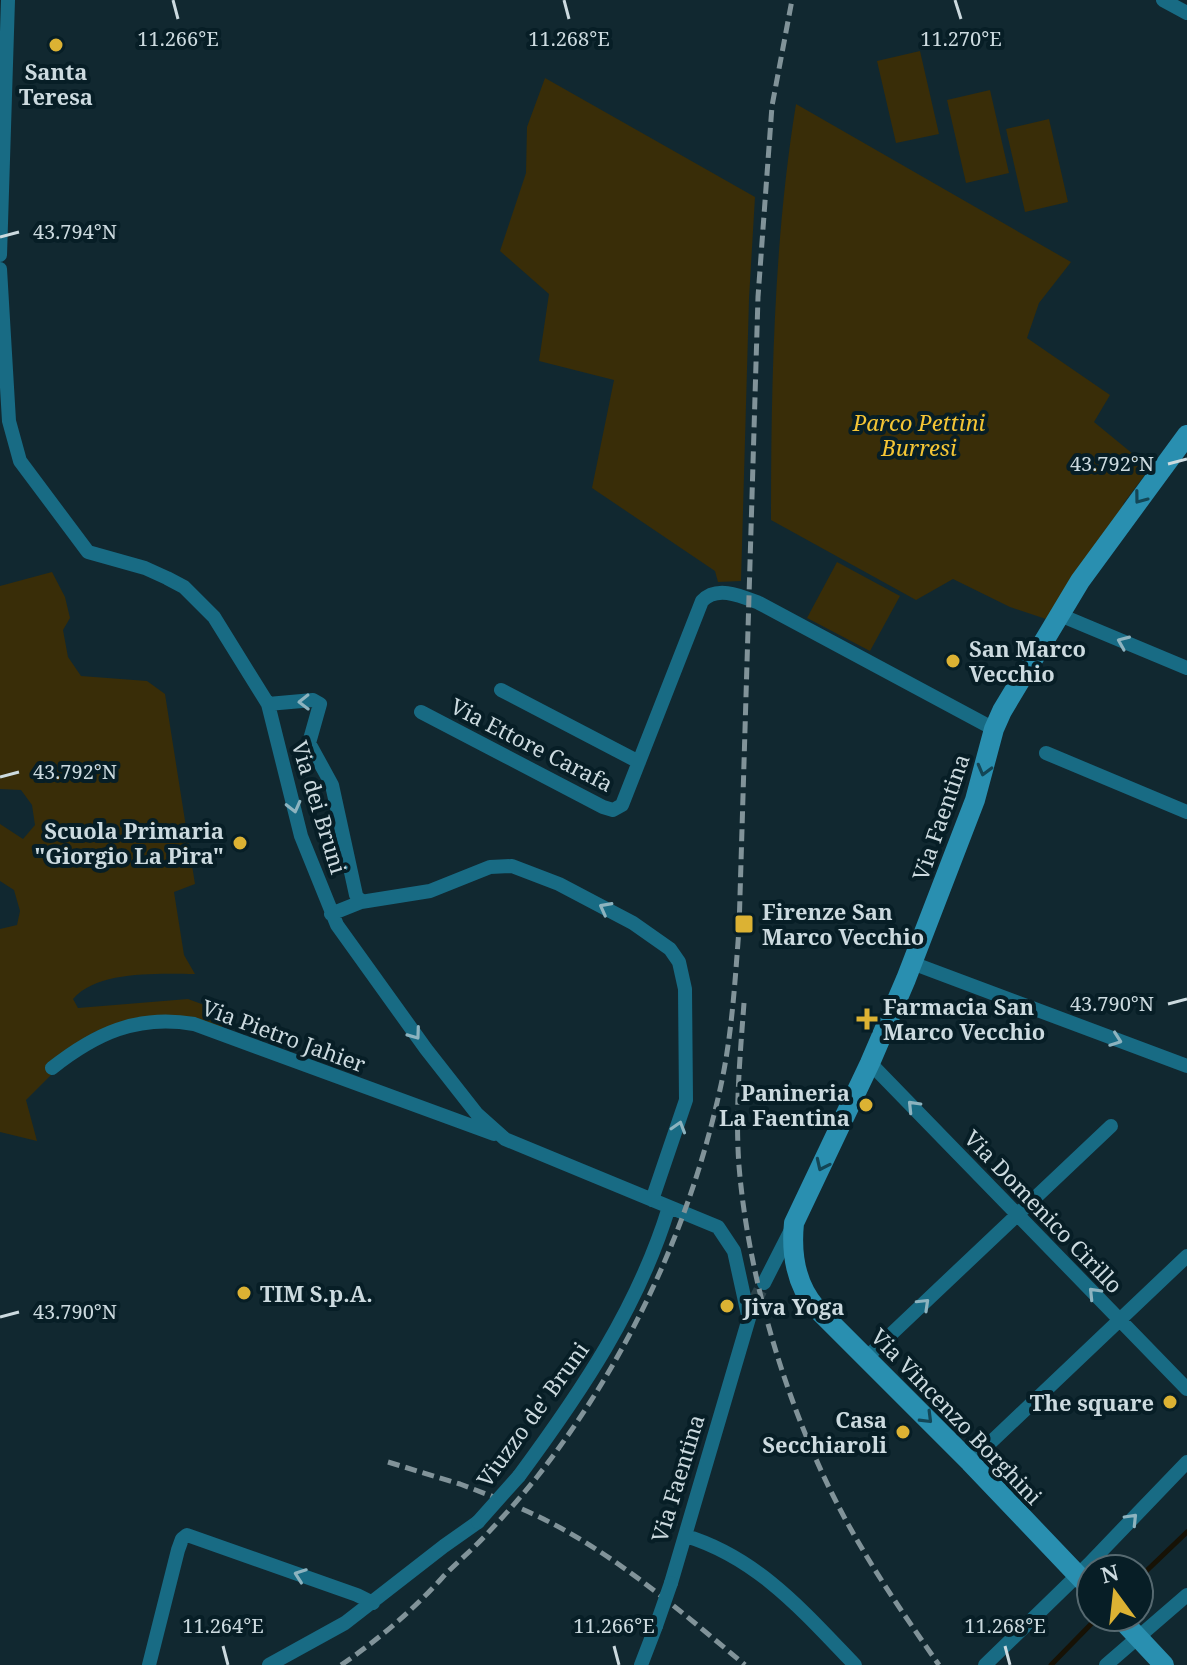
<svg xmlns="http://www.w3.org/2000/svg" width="1187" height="1665" viewBox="0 0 1187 1665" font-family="'Noto Serif',serif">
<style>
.green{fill:#392d08}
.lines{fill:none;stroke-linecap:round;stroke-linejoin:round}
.stream{stroke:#171205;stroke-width:5}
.street-tunnel{stroke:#2d434a;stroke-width:14;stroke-dasharray:14 7;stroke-linecap:butt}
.street{stroke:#186b84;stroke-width:14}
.secondary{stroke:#298fb0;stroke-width:20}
.rail{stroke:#819399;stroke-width:5;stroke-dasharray:12 6;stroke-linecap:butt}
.street-bridge{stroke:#186b84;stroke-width:14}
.oneway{stroke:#134656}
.oneway2{stroke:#8db3bf}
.ticks{fill:none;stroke:#ccdadf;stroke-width:3}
.poi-dot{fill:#dcb233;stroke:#071e26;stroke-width:3}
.labels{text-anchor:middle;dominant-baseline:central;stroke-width:8;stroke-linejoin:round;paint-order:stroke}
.poi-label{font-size:22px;font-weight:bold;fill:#ccdadf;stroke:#071e26;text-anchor:start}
.park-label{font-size:22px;font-style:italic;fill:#f4c535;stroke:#071e26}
.street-label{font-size:22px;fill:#ccdadf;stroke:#071e26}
.ticks-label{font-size:20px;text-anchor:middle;fill:#ccdadf;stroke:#071e26;stroke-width:8;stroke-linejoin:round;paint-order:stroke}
</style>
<rect width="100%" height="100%" fill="#112830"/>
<path class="green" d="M920,51l19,83 -43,9 -19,-82z
M545,78l210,119 -6,102 -8,282 -23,1 -3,-11 -123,-83 22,-108 -75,-19 10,-67 -49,-43 26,-78 1,-46z
M990,90l19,83 -43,10 -19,-83z
M796,104l275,158 -32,41 -12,35 83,57 -16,27 56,46 -27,36 2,2 -79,113 -36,-12 -57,-28 -37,21 -145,-80c0,-137 3,-281 25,-416z
M1049,119l19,83 -43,10 -19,-83z
M837,562l63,34 -30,55 -63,-33z
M52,572l13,25 5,21 -7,12 5,27 13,19 66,5 18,13 30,190 -21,8 10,63 11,19c-36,0 -97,-4 -122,25l5,9 110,-9 38,14 -5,17 -33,-14h-28l-66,16 -68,68 11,41 -37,-9v-203l17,-4 3,-14 -6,-21 -14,-9v-57l23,15 12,-14 -3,-20 -11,-15 -21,-1v-203z"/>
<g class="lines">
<path class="stream" d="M1139,1578l48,-46
M1051,1665l47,-48"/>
<path class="street-tunnel" d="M754,1303l10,-20"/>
<path class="street" d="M1163,0l24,13
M0,255l8,-255
M0,269l9,152 11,40 68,91 57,16 22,10 17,9 30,30 54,87 33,132 36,89 89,124 51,65 28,25 213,88 16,24 14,64
M1060,615l127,53
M501,690l138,72
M268,704l45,-4 7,4 -11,39 23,42 24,110 5,7 69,-11 60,-24 22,-1 47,18 74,39 37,26 9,13 6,27 1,111 -34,100
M421,712l182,95 10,3 9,-5 80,-204c15,-16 39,-5 57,2l235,126
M1046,753l141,59
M331,914l30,-12
M912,963l275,103
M870,1063l317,326
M52,1068c43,-34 85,-54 142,-44l300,110
M764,1283l27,-53
M867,1357l244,-231
M970,1462l217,-206
M519,1476c62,-84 119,-168 150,-269
M686,1536c72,22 118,76 169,129
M671,1583l81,-275
M149,1665l29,-115 4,-11 5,-4 170,60 16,8
M269,1665l76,-42 99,-77 34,-24
M641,1665l15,-39
M985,1665l104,-101 98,-102
M1106,1665l81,-70"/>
<path class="secondary" d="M1091,1589l-121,-127 -154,-154c-20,-23 -25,-55 -22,-85l76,-160 36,-84 69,-179 19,-71 8,-18 78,-130 107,-146
M1119,1617l45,48"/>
<path class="rail" d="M744,1003c-4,54 -9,108 -5,163 10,121 54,262 114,367 26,46 56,89 86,132
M388,1462l72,22 34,13
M522,1509c83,36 155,99 223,156
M341,1665c37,-25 71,-54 101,-87 13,-14 29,-27 43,-42 18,-19 36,-39 52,-59 90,-115 153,-249 184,-392 11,-51 14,-104 18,-156l19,-632 14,-191 20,-106"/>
<path class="street-bridge" d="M478,1522l41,-46
M656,1626l15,-43"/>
</g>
<defs><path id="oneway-chevron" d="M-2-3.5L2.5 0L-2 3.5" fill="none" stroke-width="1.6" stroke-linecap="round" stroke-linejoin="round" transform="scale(2)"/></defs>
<g class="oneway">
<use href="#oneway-chevron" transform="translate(1140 498) rotate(127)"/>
<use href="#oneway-chevron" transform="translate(984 770) rotate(105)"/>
<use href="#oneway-chevron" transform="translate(822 1165) rotate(115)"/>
<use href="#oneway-chevron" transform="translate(927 1418) rotate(45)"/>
</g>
<g class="oneway2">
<use href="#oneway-chevron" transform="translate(1123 642) rotate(-157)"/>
<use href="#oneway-chevron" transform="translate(304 702) rotate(179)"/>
<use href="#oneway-chevron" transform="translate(294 807) rotate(76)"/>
<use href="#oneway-chevron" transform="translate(605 908) rotate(-152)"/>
<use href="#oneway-chevron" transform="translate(415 1034) rotate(54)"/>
<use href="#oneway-chevron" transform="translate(1116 1040) rotate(20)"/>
<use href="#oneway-chevron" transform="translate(913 1106) rotate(-134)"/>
<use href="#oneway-chevron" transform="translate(679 1127) rotate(-73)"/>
<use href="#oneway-chevron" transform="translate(1094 1293) rotate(-134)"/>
<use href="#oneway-chevron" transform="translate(924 1304) rotate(-44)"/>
<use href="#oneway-chevron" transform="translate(1132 1519) rotate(-46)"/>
<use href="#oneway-chevron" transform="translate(300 1575) rotate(-160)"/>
</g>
<path class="ticks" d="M173,0l5,19M564,0l5,19M955,0l6,19M0,237l19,-5M1168,464l19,-5M0,777l19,-5M1168,1004l19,-5M0,1317l19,-5M223,1646l5,19M614,1646l5,19M1005,1646l5,19"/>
<g class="poi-dot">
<circle cx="56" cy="45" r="8"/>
<circle cx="953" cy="661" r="8"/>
<circle cx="240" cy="843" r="8"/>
<rect x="734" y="914" width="20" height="20" rx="4"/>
<path d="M863 1007h8v8h8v8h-8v8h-8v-8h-8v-8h8z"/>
<circle cx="866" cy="1105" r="8"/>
<circle cx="244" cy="1293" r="8"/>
<circle cx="727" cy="1306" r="8"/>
<circle cx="1170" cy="1402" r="8"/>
<circle cx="903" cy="1432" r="8"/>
</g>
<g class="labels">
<g class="poi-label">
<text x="56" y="71" text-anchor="middle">Santa<tspan x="56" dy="25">Teresa</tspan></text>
<text x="969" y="648">San Marco<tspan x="969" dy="25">Vecchio</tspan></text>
<text x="224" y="830" text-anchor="end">Scuola Primaria<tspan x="224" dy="25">"Giorgio La Pira"</tspan></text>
<text x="762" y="911">Firenze San<tspan x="762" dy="25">Marco Vecchio</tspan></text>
<text x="883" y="1006">Farmacia San<tspan x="883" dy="25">Marco Vecchio</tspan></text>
<text x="850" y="1092" text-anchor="end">Panineria<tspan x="850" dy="25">La Faentina</tspan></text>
<text x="260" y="1293">TIM S.p.A.</text>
<text x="743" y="1306">Jiva Yoga</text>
<text x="1154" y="1402" text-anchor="end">The square</text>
<text x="887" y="1419" text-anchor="end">Casa<tspan x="887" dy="25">Secchiaroli</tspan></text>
</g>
<g class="park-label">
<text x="919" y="422">Parco Pettini<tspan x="919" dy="25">Burresi</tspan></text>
</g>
<g class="street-label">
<text transform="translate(532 744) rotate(27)">Via Ettore Carafa</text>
<text transform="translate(320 807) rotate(73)">Via dei Bruni</text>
<text transform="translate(940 817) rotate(-71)">Via Faentina</text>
<text transform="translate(284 1035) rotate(20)">Via Pietro Jahier</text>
<text transform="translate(1044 1211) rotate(46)">Via Domenico Cirillo</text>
<text transform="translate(532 1414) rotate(-54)">Viuzzo de' Bruni</text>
<text transform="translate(957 1416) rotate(46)">Via Vincenzo Borghini</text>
<text transform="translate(677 1478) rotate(-73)">Via Faentina</text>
</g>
</g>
<g class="ticks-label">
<text x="178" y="46">11.266°E</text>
<text x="569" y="46">11.268°E</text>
<text x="961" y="46">11.270°E</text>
<text x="75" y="239">43.794°N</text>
<text x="1112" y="471">43.792°N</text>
<text x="75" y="779">43.792°N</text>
<text x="1112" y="1011">43.790°N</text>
<text x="75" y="1319">43.790°N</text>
<text x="223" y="1633">11.264°E</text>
<text x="614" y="1633">11.266°E</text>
<text x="1005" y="1633">11.268°E</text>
</g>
<g transform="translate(1115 1593) rotate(345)"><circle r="38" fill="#071e26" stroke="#566970" stroke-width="2"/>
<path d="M0-6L14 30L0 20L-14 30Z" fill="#dcb233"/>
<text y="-12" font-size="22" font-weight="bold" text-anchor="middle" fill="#ccdadf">N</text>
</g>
</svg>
